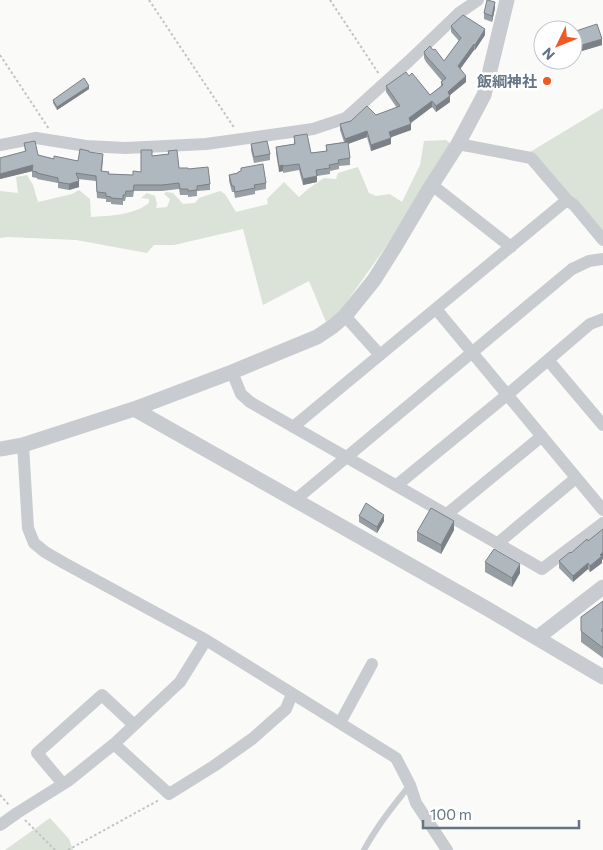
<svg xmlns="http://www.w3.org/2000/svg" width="603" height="850" viewBox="0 0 603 850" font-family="Commissioner,'Noto Sans JP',sans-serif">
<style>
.green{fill:#dbe2d8}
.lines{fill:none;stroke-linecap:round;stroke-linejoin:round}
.path{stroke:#c1c4c6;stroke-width:2;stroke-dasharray:2.5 2.5;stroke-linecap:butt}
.service{stroke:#c8ccd0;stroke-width:6}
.minor{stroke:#c8ccd0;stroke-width:12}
.tertiary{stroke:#c8ccd0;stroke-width:15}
.wall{fill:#979ea4}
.shaded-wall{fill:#7b8186}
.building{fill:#b0b8bf;stroke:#7b8186}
.poi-dot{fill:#ef5a23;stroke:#fff;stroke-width:2}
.labels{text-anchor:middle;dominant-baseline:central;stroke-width:5;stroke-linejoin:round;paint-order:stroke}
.poi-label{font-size:15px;font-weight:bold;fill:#637485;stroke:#fff;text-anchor:end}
</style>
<rect width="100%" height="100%" fill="#fafaf8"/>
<path class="green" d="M603,108v130l-73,-86z
M446,140l5,4 -47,77 -63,89 -15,12 -17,-41 -46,24 -20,-76 -69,16h-20l-7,8 -71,-13 -69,-3 -7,1v-47l18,2 -2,-16 11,-2 6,10 5,17 34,-8 7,-4 11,9 1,18c19,-1 43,-2 58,-14v-4l-8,-1 6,-5 8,3 2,8 -1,4 11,-1 3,-8 -6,-5 2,-2 7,1 10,11 12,-1 4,-5 21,-7 5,3 11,18 32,-8 -1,-5 17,-17 15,15 9,-8 16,-11 12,1 2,-6 20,-6 11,26 7,3 14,-2 12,8 18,-37 4,-24z
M50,818l19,21 4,11h-68z"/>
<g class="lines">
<path class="path" d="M149,0l86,129
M330,0l49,74
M0,55l49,74
M0,795l9,10
M25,820l30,30
M68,850l91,-50"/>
<path class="service" d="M364,850c13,-24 29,-44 46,-65"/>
<path class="minor" d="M458,144l73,14 36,42 7,5 29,35
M0,145l36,-7 50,8 39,2 81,-4 107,-15 33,-11 63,-57 50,-48 19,-13
M432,185l79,62
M436,309l167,201
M345,316l35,39
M548,360l55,65
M232,372l9,22 9,8 292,167 61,-46
M293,427l274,-227
M23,445l5,83 6,15 11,9 19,11 142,77 190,118 14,27 6,18 31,47
M397,485l110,-90 83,-71 13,-5
M294,501l278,-232 17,-8 14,-2
M447,514l95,-78
M498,543l78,-65
M340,723l32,-59
M114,744l55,50 45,-28 38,-27 34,-30 6,-15
M63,784l-26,-31 65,-58 32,30
M0,825l17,-12 51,-32 46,-37 66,-62 26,-42"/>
<path class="tertiary" d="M134,409l352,199 117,69
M0,449l23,-4 111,-36 98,-37 85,-35 15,-10 13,-11 29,-36 22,-35 32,-54 30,-47 26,-49 23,-95
M537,638l66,-51"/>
</g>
<path class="wall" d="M495,8l-3,14 -8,-3v-6z
M451,26l34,9 -10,15h-1l-14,19 6,13 -16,13v7l-14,10 -4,-5 -21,16v7l-20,7v7l-20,7 -4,-14 -19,7 2,14v7l-11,1v3l-9,2v3l-13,2v6l-14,3 -4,-15 -16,3v-2l-4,1 -3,-19v-6l18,-3v-8l17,17 15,-2v-6l18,-3 -4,-12v-6l36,-9 21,-7 -11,-16v-6l23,-10 21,19 11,-9v-4l1,-1 -16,-19 -2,-4v-6l9,-2 11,11 15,-20 -8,-9z
M573,32l29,13 -27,8 -2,-7z
M89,89l-32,21 -4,-7v-3z
M24,143l14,12 16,4 24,2 11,-9 14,8 -1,11 6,3 25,1 8,-3 11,-16 16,-2v-3l11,17 9,1 22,15v6l-13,1v5l-9,1v-2h-8l-1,-6 -17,2h-28l-1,6h-7l-1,4h-2v4l-12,-1v-2h-5v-3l-9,-1 -1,-17 -18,-2 1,8 -10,3 -11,-2v-5l-21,-4v-1l-5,-1v-6l-32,8v-21l25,-6z
M251,144l19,10v6l-16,3 -3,-13z
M241,168l25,15v6l-11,2v3l-20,4 -1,-6h-2l-3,-11v-6l9,-2 3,-1z
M359,516l25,5 -7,12 -18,-11z
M454,530l-13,24 -24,-13v-9z
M571,553l31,7v3l-12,9 -2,-3 -15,13 -14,-14v-7z
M485,562l35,11 -8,14 -27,-15z
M603,601v57l-22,-16v-25z"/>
<path class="shaded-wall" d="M495,2v6l-3,14v-6z
M485,29v6l-10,15v-5z
M602,39v6l-27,8v-6z
M474,44v6l-16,22v-6z
M466,76v6l-16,13v7l-14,10v-6l14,-16z
M89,86v3l-32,21v-3z
M432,101v6l-23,17v-6z
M411,124v6l-22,8v-6z
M367,131v6l-22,8v-6z
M391,138v6l-20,7v-6z
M33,165v6l-33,8v-5z
M283,165v6l-4,1v-6z
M317,176v6l-14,3v-6z
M79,181v6l-10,3v-6z
M384,515v6l-7,12v-6z
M454,521v9l-13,24v-9z
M603,552v7l-1,1v3l-12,9v-6z
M588,563v6l-15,13v-6z
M520,564v9l-8,14v-9z"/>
<path class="building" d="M487,0l8,2 -3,14 -8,-3z
M463,15l22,14 -10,16 -1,-1 -16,22 8,10 -16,14 -2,2 2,4 -14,10 -4,-5 -23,17 2,6 -22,8 2,6 -20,7 -4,-14 -22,8 -5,-15 11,-3 16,-15 9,9 24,-9 -14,-20 20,-14 3,4 3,-3 18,22 13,-10 -2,-3 5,-4 -20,-22 -2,-4 6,-6 3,4 2,-1 9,12 17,-23 -10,-12z
M597,24l5,15 -27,8 -2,-8v-7z
M84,78l5,8 -32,21 -4,-7z
M307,134l4,19 16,-2 -1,-6 22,-3 2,16 -12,2 1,3 -10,2 1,3 -14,2 1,6 -14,3 -4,-15 -16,2v-1l-4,1 -3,-19 19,-3 -1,-8z
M35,141l3,14 16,4v-3l24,5 2,-12 9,2v1l14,2 -2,17 8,1 -1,2 25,1v-4l8,1v-22h11v6l17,-2 -1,-3 9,-1 2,18h9v1l20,-2 2,17 -13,2v4l-9,1v-2h-8l-1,-6 -17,2h-28l-1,6h-7l-1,4h-2v4l-12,-1v-1l-5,-1v-3l-9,-1 -1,-16 -20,-3 3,8 -10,3 -11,-2v-4l-21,-5v-1l-5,-1 1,-6 -33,9v-16l26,-7 -2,-8z
M267,141l3,13 -16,3 -3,-13z
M263,164l3,19 -12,2 1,3 -20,4 -1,-6h-2l-3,-11 9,-2v-1l3,-1v-3z
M366,503l18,12 -7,12 -18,-11z
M431,508l23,13 -13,24 -24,-13z
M603,529v23l-3,3 2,1 -12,10 -2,-3 -15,13 -14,-15 11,-9 1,1 16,-14 1,2z
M494,549l26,15 -8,14 -27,-16z
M603,601v27l-2,3h2v17l-22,-17v-14z"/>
<circle class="poi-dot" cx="547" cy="81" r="5"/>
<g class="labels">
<g class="poi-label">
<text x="537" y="81">飯綱神社</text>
</g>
</g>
<g transform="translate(558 45) rotate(227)"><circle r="24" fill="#ffffff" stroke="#c1c7ce"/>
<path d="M0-4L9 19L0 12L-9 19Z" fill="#ef5a23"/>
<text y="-8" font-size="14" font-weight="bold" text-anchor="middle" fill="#637485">N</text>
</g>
<path d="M423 820v8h156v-8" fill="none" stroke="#637485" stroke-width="2.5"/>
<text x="430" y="820" font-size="15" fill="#637485" stroke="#ffffff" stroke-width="4" paint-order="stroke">100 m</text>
</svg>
